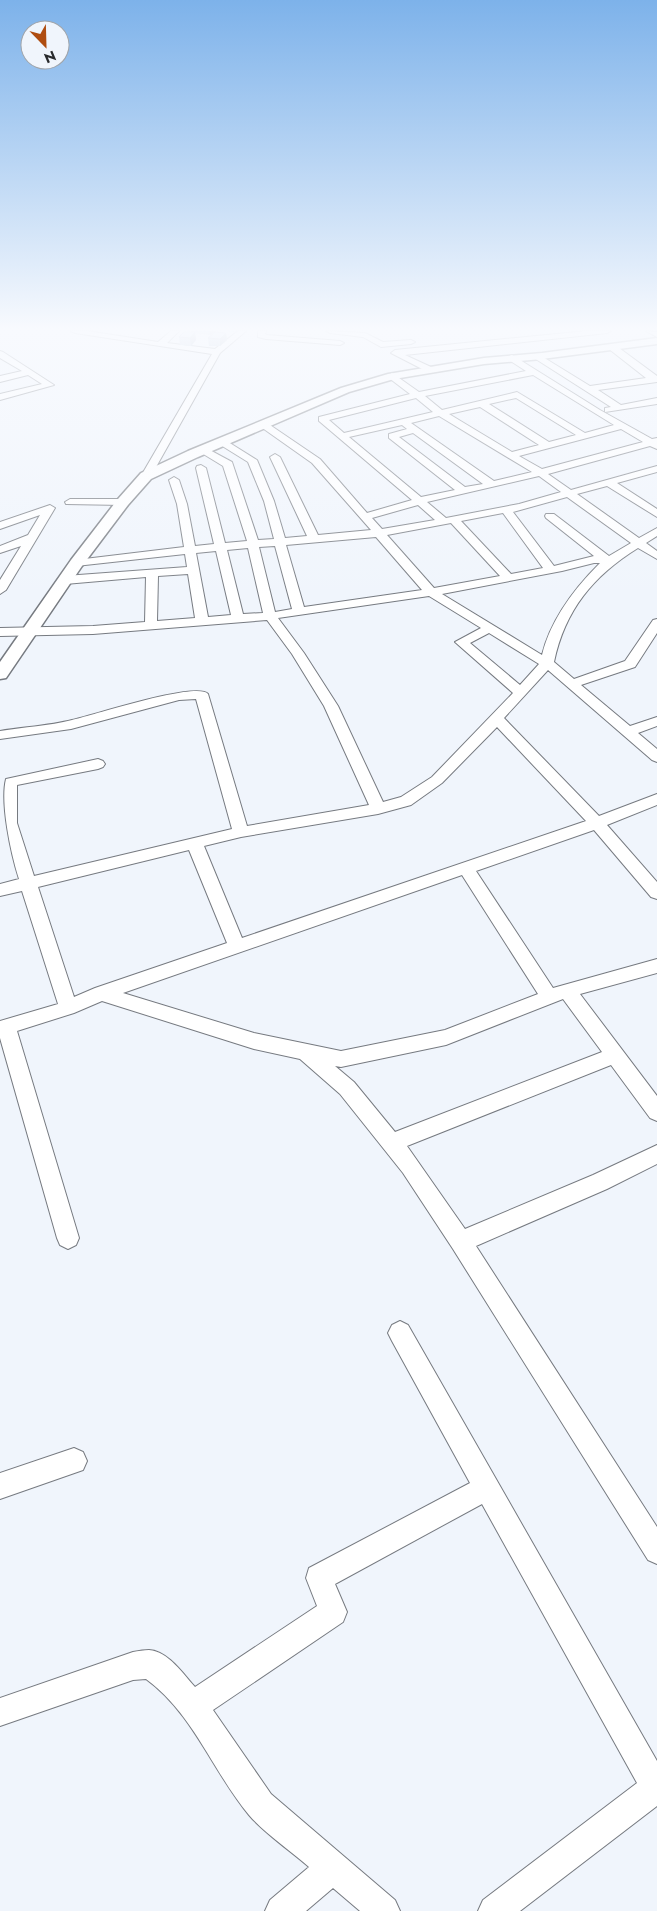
<svg xmlns="http://www.w3.org/2000/svg" width="657" height="1911" viewBox="0 0 657 1911" font-family="Jost,sans-serif">
<style>
.lines{fill:none;stroke-linecap:round;stroke-linejoin:round}
.minor-casing{stroke:#767a80;stroke-width:2}
.major-casing{stroke:#767a80;stroke-width:3}
.minor{fill:#fff;fill-rule:evenodd}
.major{fill:#fff;fill-rule:evenodd}
.wall{fill:#acbdd4}
.shaded-wall{fill:#8c9aac}
.building{fill:#c8dcf6;stroke:#8c9aac}
</style>
<rect width="100%" height="100%" fill="#f0f5fc"/>
<g class="lines">
<defs>
<path id="minor" d="M71,331h16l71,11 13,-11h8l-12,12 48,6 23,-18h8l-26,22 -69,123 -5,3 -5,-3 71,-122 -137,-21z
M258,331h8l-1,3 2,1 73,6 4,2 -4,2 -74,-6 -8,-2z
M326,331l39,2 18,9 28,-2 4,2 -4,2 -30,3 -18,-10 -33,-4z
M587,331h24l-4,2 -202,22 26,12v4l-3,1 -37,-19 4,-3z
M646,331l11,1v5z
M609,345h6l42,31v6l-59,8 23,15 36,-7v6l-52,8v-4l6,-1 -80,-51 7,-2 52,32 56,-8 -37,-29z
M0,351l3,1 51,33 -54,15v-6l42,-10 -14,-9 -28,7v-6l22,-5 -22,-13z
M512,355l88,55 52,29 5,-1v11l-7,-3 -102,28 23,16 86,-24v6l-40,11 40,26v8l-50,-31 -30,8 62,44 18,-10v8l-11,7 11,8v8l-19,-11c-45,28 -73,62 -84,114l20,17 51,-18 28,-41 4,-1v14l-22,34 -54,18 49,41 27,-9v9l-19,7 19,16v13l-5,-2 -104,-90 -44,48 95,98 58,-22v11l-50,20 50,57v17l-6,-2 -57,-67 -118,41 77,117 104,-29v14l-77,21 77,102v25l-7,-3 -39,-53 -204,81 58,83 128,-54 64,-30v19l-50,25 -131,57 181,281v37l-9,-4 -195,-311 -50,-76 -63,-79 -40,-35 -46,-10 -152,-48 -28,12 -57,18 62,207 -3,7 -8,4 -8,-4 -3,-7 -57,-200v-17l58,-17 -36,-113 -22,5v-12l19,-5c-8,-25 -19,-76 -13,-100l92,-20 5,2 2,3 -2,3 -5,2 -81,16v38l17,53 198,-47 -36,-130 -17,1 -108,29 -71,10v-8c24,-4 49,-5 72,-11 20,-4 125,-39 136,-26l39,132 122,-21 -45,-99 -32,-52 -25,-34 -174,14 -93,2v-8l93,-2 52,-4 1,-45 -81,7 -6,-4 6,-4 122,-9 -2,-13 -109,12 -6,-3 6,-3 108,-13 -7,-43 -8,-24 5,-3 5,3 8,24 8,42 19,-2 -18,-76 1,-2 4,-1 5,3 19,75 22,-2 -24,-75 -23,-14v-4h6l26,14 26,78 16,-1 -10,-38 -16,-39 -29,-18v-4h6l32,20 17,41 11,37 22,-2 -37,-79 5,-3 5,3 38,78 53,-5 -59,-67 -51,-36v-4h6l53,36 47,54 45,-13 -93,-79v-4l91,-23 -21,-16 -1,-2 4,-3 27,19 107,-21 -17,-11v-4zM533,375l81,50 -29,8 -68,-41 -75,18 -17,-14zM416,398l17,14 -89,21 -15,-13zM516,398l60,37 -27,7 -60,-38zM480,407l59,38 -27,7 -63,-38zM439,416l93,56 -38,9 -83,-58zM402,425l5,4 -18,5v4l66,52 -34,7 -72,-60zM621,429l22,13 -101,27 -23,-13zM413,433l70,51 -18,3 -66,-50zM539,476l22,16 -42,12 -73,14 -19,-16zM567,497l64,46 -22,13 -55,-42h-8l-1,2 1,2 48,38 -40,10 -41,-54zM418,505l17,15 -53,9 -10,-11zM503,513l40,55 -32,6 -50,-53zM451,523l49,53 -66,12 -47,-53zM376,537l46,53 -118,17 -18,-62zM275,546l17,63 -17,3 -16,-65zM248,548l15,65 -20,1 -16,-64zM216,551l15,64 -23,2 -12,-64zM594,563h6c-26,26 -49,56 -58,92l-100,-61 120,-23zM188,574l7,44 -38,3 1,-45zM429,596l52,32 -26,14 58,51 -81,84 -31,20 -18,5 -45,-96 -34,-53 -26,-35zM489,633l50,31 -19,21 -50,-42zM497,727l89,94 -344,117 -38,-92 37,-9 137,-23 33,-9 31,-22zM189,850l38,93 -132,45 -21,9 -36,-110zM462,875l76,119 -93,36 -104,21 -87,-18 -131,-40zM563,999l39,53 -207,80 -41,-50 -19,-16 6,1 105,-22z
M70,499h53l5,3 -5,3 -57,-1 -1,-2z
M50,505l5,3 -49,82 -6,4v-14l21,-34 -21,7v-7l28,-11 12,-20 -40,14v-7z
M400,1321l8,4 249,436v45l-137,105h-42l5,-11 154,-117 -155,-279 -147,80 12,28 -4,10 -130,88 58,84 124,106 5,11h-40l-27,-23 -27,23h-41l5,-11 39,-33c-17,-15 -46,-35 -60,-52 -36,-43 -56,-102 -103,-136l-13,1 -133,46v-28l133,-46c5,-1 11,-2 16,-2 19,1 35,25 46,37l122,-81 -11,-28 3,-10 161,-85 -78,-142 -4,-8 4,-8z
M74,1448l9,4 4,9 -4,9 -83,29v-26z"/>
<path id="major" d="M657,338v6l-115,15 -58,5 -90,15 -45,13 -151,65 -47,22 -23,26 -46,61 -76,112 -6,1v-17l71,-102 47,-61 23,-26 47,-22 153,-63 47,-14 96,-16 58,-5z"/>
</defs>
<use href="#minor" class="minor-casing"/>
<use href="#major" class="major-casing"/>
<use href="#minor" class="minor"/>
<use href="#major" class="major"/>
</g>
<path class="wall" d="M191,331h25l-6,4 -15,-2 1,7 -5,6 -11,-1 -1,-8 13,-5z
M224,331h13l-2,1z
M226,333l1,7 -7,6h-11l-1,-8z"/>
<path class="shaded-wall" d="M209,331h7l-6,4z
M195,332l1,8 -5,6 -1,-8z
M226,333l1,7 -7,6v-7z"/>
<path class="building" d="M184,332h11l-5,6 -11,-1z
M215,332l11,1 -6,6 -12,-1z"/>
<linearGradient id="sky" x2="0" y2="1"><stop stop-color="#7db2ea"/><stop offset="0.55" stop-color="#f8fafe"/><stop offset="1" stop-color="#f8fafe" stop-opacity="0"/></linearGradient>
<rect width="657" height="598" fill="url(#sky)"/>
<g transform="translate(45 45) rotate(157)"><circle r="24" fill="#f0f5fc" stroke="#a0a4a9"/>
<path d="M0-4L9 19L0 12L-9 19Z" fill="#af4d11"/>
<text y="-8" font-size="14" font-weight="bold" text-anchor="middle" fill="#282a2d">N</text>
</g>
</svg>
